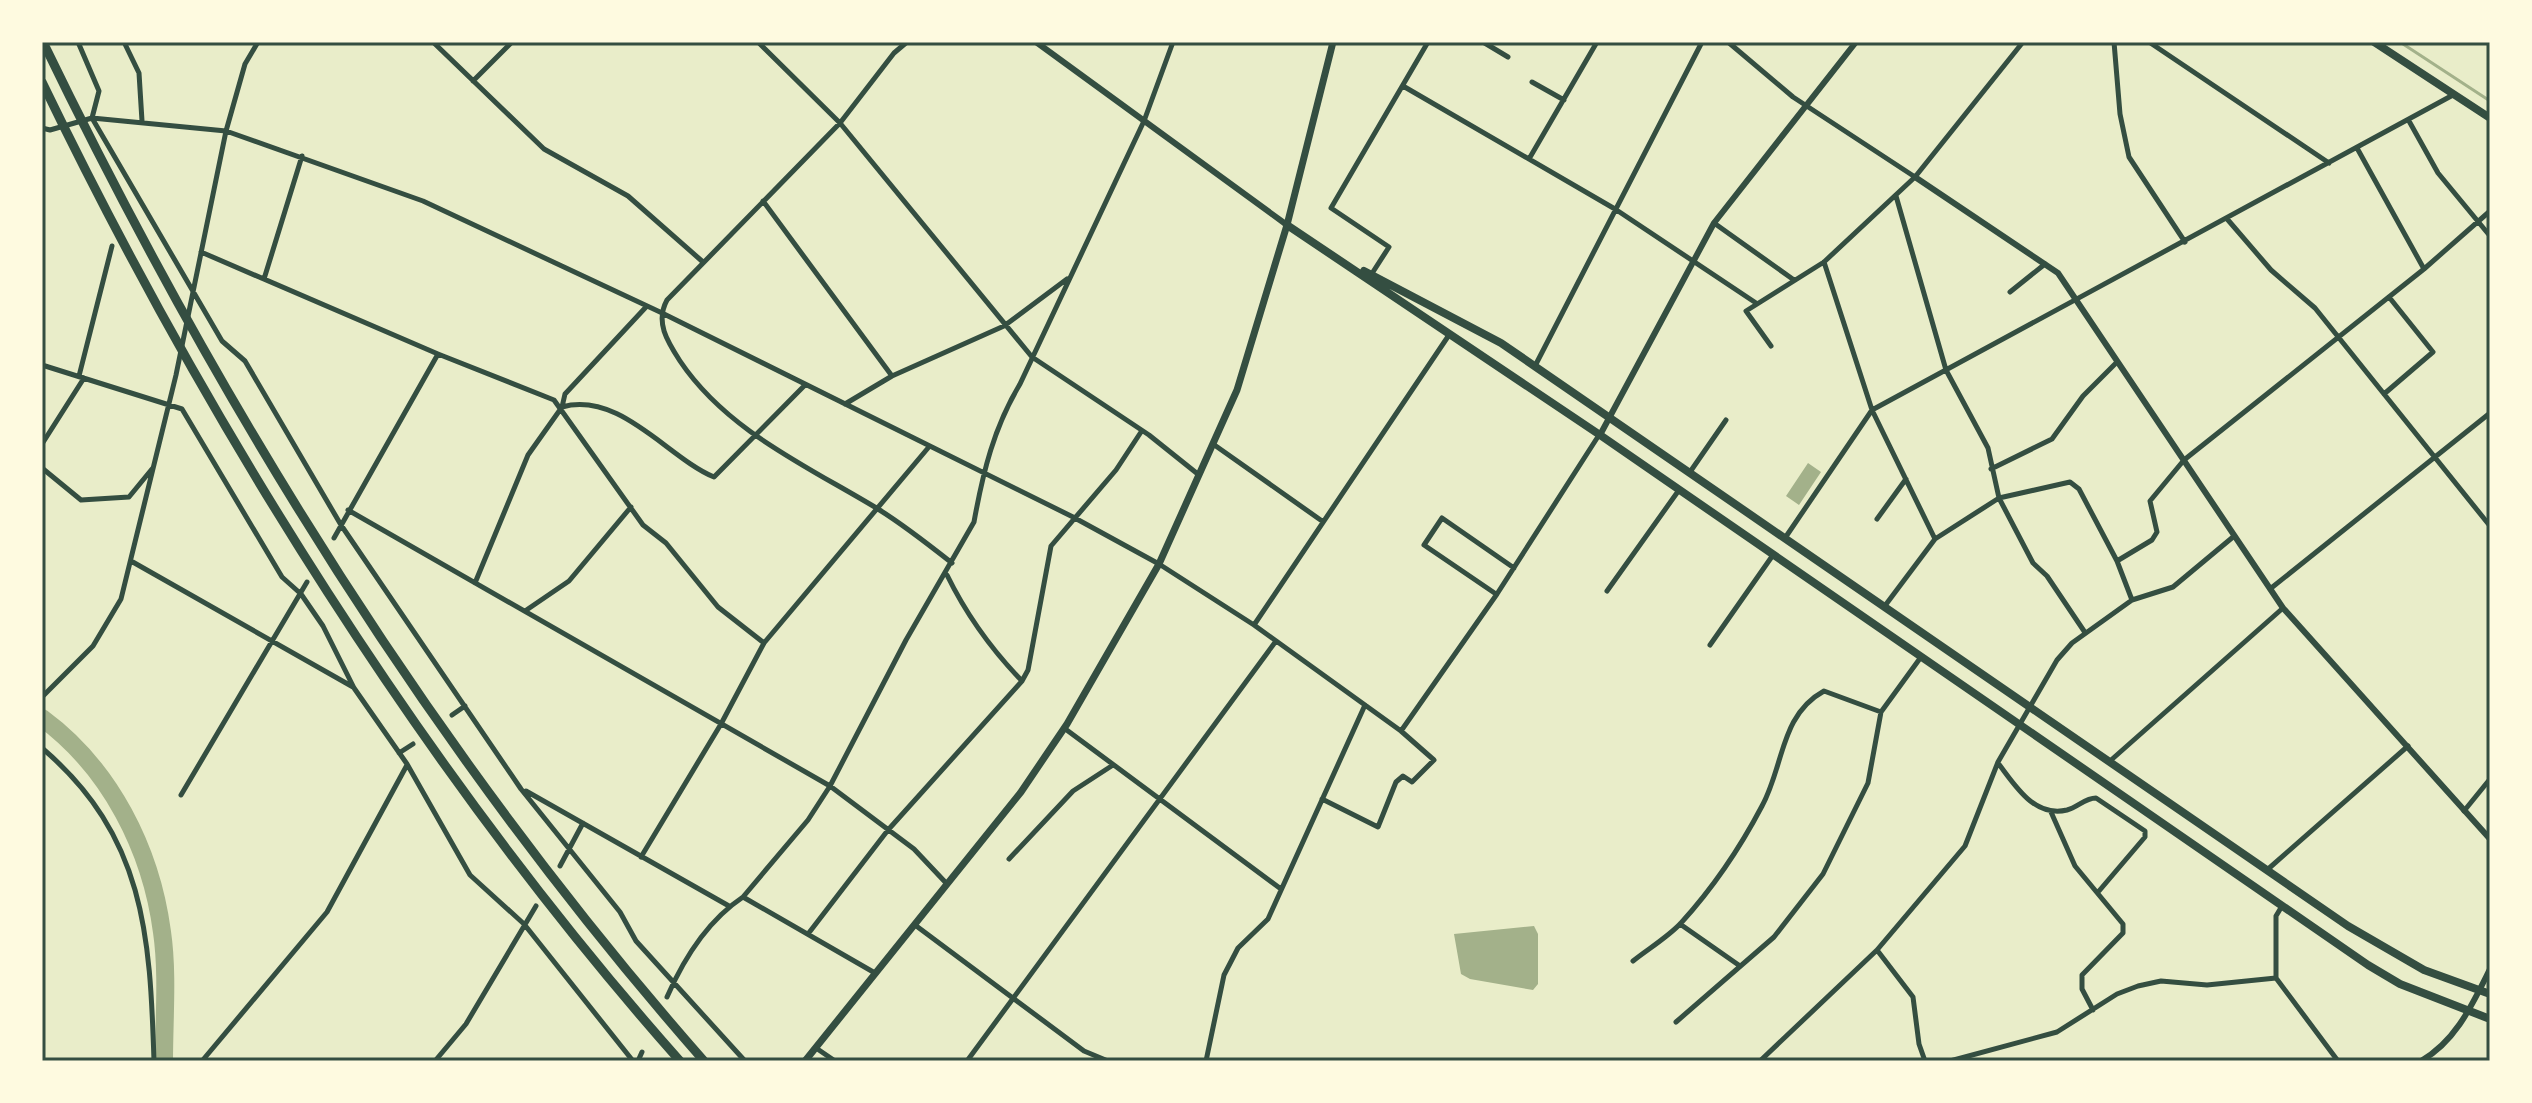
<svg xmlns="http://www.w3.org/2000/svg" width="2532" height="1103" viewBox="0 0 2532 1103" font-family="'Roboto Condensed',sans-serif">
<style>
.water{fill:#a3b18a}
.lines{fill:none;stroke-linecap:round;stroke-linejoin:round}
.stream{stroke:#a3b18a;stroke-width:3}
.river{stroke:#a3b18a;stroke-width:18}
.minor{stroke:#344e41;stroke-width:5}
.tertiary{stroke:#344e41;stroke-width:6}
.secondary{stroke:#344e41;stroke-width:7}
.primary{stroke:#344e41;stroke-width:8}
.motorway{stroke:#344e41;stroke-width:9}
.neatline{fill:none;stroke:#344e41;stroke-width:3}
</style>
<rect width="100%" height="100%" fill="#e9edc9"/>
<path class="water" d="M1808,463l13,9 -22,33 -13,-9z
M1534,926l4,8v50l-5,6 -63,-11 -9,-5 -7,-40z"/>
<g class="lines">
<path class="stream" d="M2400,42l90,59"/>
<path class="river" d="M42,718c68,50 109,131 120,214 6,41 2,87 2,129"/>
<path class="minor" d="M78,42l21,49 -7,27 130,223 23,20 96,164 180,264 99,123 16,29 109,120
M124,42l15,31 3,48
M433,42l111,107 84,47 75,66
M758,42l82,81 192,234 117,78 50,40
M907,42l-13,11 -54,70 -173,177c-12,22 0,41 13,61 47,70 127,105 198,148 26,16 50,35 74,54
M1483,42l25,15
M1728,42l65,55 122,80
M2114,42l6,72 9,43 56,85
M2149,42l180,121
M473,81l39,-39
M1532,82l32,18
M1403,86l212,123 141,94
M2409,121l29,52 52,63
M42,128l8,2 42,-12 134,13 197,70 237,111 413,205 86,47 95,61 147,106 96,-137 102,-159
M2357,148l67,121
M1529,159l68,-117
M1896,196l50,174 42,78 11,50 34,65 14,13 37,55
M763,201l129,175
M2228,220l43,50 44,38 175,218
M1714,223l80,57
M201,252l237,102 116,46 89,125 23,18 52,64 46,36
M1824,262l48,148 63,129
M1371,275l18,-28 -58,-39 97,-166
M264,279l38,-123
M2010,292l35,-28
M1771,346l-25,-35 78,-49 91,-85 108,-135
M42,365l140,44 100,168 19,17 22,32 31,62 53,76 63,111 54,49 109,137
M1535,366l167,-324
M79,376l33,-130
M2384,394l49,-42 -44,-55
M845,404l47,-28 112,-50 63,-47
M562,407c58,-16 106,51 152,70l91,-92
M42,444l42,-66
M1213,444l109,77
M42,468l39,32 48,-3 23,-28
M1991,469l61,-30 31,-43 34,-34
M1690,472l36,-52
M348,510l482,276 84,63 33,35
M1877,519l29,-40
M334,538l104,-184
M1785,538l87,-128 581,-315
M131,561l222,126
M947,575c20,41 43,73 75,106
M475,583l53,-128 34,-48 3,-13 81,-87
M2270,589l220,-176
M1607,591l72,-101
M1496,594l-72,-49 18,-27 72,50
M2132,600l-15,-39 35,-21 5,-8 -7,-31 34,-41 240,-191 66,-58
M1884,607l51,-68 64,-41 71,-16 9,7 38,72
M525,611l44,-30 62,-74
M1254,625l195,-290
M1710,645l63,-90
M42,697l51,-51 28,-47 55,-224 50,-244 19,-67 13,-22
M452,715l13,-9
M1064,728l217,161
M42,748c103,88 108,187 112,313
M399,753l14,-9
M2110,761l173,-153
M1998,763c17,22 36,55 69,47 11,-3 18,-12 29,-12l49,33v6l-46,54
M526,791l203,115
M181,795l126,-213
M1322,799l56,28 18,-45 7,-6 9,6 22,-22 -33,-29
M2464,811l26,-32
M2051,812l24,54 48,58v9l-41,42v14l11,21
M641,857l80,-133 43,-81 164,-195
M1009,859l64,-68 40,-26
M560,866l23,-43
M2267,870l141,-124
M743,897l132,76
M2282,906l-6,10v62l62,83
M1680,924l60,42
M915,925l169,126 24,10
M808,934l80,-104 134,-149 6,-11 23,-124 65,-76 25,-38
M1877,950l36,47 6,47 6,17
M1633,961c15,-12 35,-24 48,-38 31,-34 60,-77 81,-117 22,-40 18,-91 62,-115l57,21
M667,997c17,-39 40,-76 76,-100l65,-77 22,-34 76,-146 68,-118c9,-50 20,-95 46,-138l124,-263 29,-79
M1676,1022l98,-85 49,-63 45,-91 13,-71 40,-55
M816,1048l19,13
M202,1061l125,-149 80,-147
M435,1061l31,-37 70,-118
M638,1061l4,-9
M967,1061l309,-420
M1206,1061l18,-86 14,-27 30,-29 97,-214
M1760,1061l117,-111 88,-104 33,-84 59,-102 15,-17 60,-43 41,-13 60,-50
M1950,1061l107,-29 60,-38 21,-8 23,-5 46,4 69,-7"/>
<path class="tertiary" d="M1036,42l251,183
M1915,177l143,96 225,335 207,231
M1600,435l114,-212 142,-181
M2421,1061c35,-20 51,-56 69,-92"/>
<path class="secondary" d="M805,1061l216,-269 46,-68 92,-160 78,-174 50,-165 46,-183"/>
<path class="primary" d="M2374,42l116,76
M1287,225l313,210 768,530 32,19 90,35
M1364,271l137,72 847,583 76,44 66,24"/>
<path class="motorway" d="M43,42c176,364 393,714 661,1019
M42,82c165,342 385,694 638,979"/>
</g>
<rect width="2532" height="1103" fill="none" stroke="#fefae0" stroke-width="88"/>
<rect x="44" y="44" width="2444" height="1015" class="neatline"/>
</svg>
